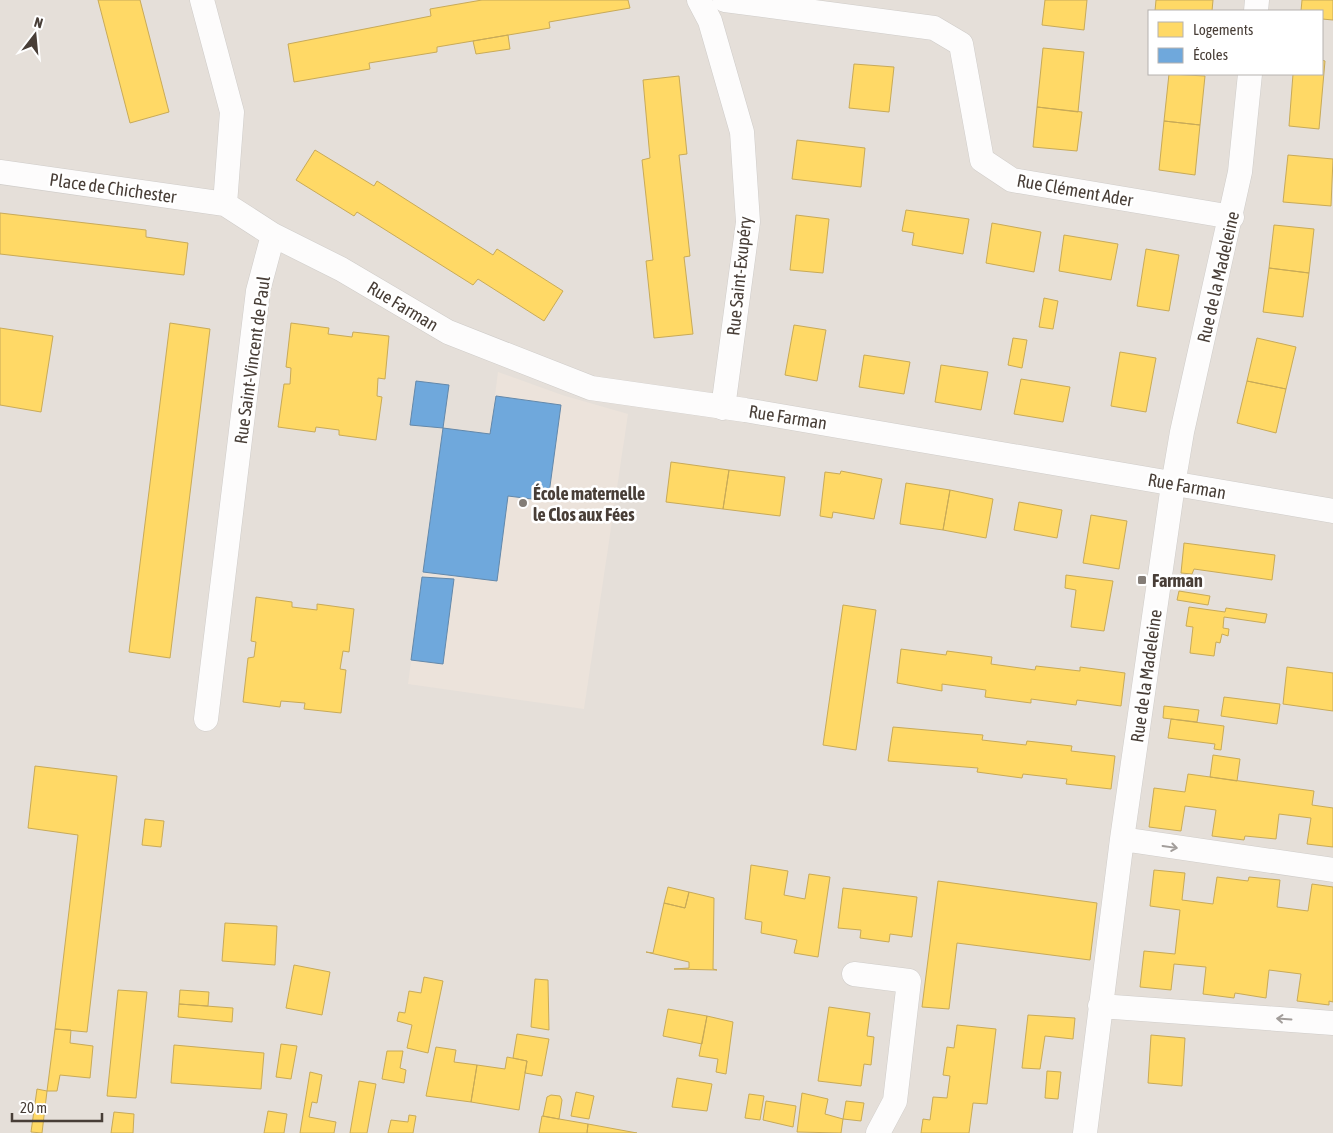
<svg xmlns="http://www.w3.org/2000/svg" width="1333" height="1133" viewBox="0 0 1333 1133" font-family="'Asap Condensed',sans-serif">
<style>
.residential{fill:#e5dfd9;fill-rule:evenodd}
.education{fill:#ece3db}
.homes{fill:#ffd966;stroke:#c8aa58}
.schools{fill:#6fa8dc;stroke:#6388aa}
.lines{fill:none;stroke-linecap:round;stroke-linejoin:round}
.street-casing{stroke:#cfccc9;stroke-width:25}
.street{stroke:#fdfcfc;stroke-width:24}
.oneway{stroke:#a29d9a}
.poi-dot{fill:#837c76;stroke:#fff;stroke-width:2}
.labels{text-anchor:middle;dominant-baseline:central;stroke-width:5;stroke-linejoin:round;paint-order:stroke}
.street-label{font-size:18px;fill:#483e37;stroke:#fff}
.poi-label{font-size:18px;font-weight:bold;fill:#483e37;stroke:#fff;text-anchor:start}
</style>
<rect width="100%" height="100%" fill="#f1eeec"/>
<path class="residential" d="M0,0h1333v1133h-1333zM1149,11h173v63h-173z"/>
<path class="education" d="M498,372l64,23 66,19 -44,295 -176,-25 35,-256 47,6z"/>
<path class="homes" d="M98,0h42l29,112 -39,11z
M482,0h146l2,8 -81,14 1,6 -113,19v5l-68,11 1,6 -76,13 -6,-38 143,-28 -1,-7z
M1045,0h42l-3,30 -42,-5z
M1156,0h57l-1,11h-57z
M1302,0h31v20l-11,-1v-8h-21z
M508,35l2,14 -34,5 -3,-13z
M1043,48l41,4 -6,60 -41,-5z
M1322,60l3,1 -6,68 -30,-3 4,-52h29z
M854,64l40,3 -5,45 -40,-4z
M1169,74l36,2 -5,49 -36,-4z
M679,76l8,78 -8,1 11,101 -6,1 9,77 -39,4 -8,-77 7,-1 -11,-100 8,-2 -7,-78z
M1037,107l45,5 -5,39 -44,-4z
M1164,121l36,4 -5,50 -36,-5z
M797,140l68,8 -4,39 -69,-8z
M315,150l59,36 3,-5 116,74 4,-6 66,42 -19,30 -66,-42 -5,6 -116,-73 -3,4 -58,-36z
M1288,155l45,4 -2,47 -48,-4z
M906,210l63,9 -6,35 -51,-9 2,-12 -12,-2z
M0,213l146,17v7l42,6 -4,32 -184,-21z
M796,215l33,4 -6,54 -33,-3z
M992,223l49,9 -7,40 -48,-9z
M1274,225l40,4 -5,44 -40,-5z
M1064,235l54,9 -7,36 -52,-9z
M1146,249l33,6 -10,56 -32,-5z
M1269,268l40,5 -6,44 -40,-5z
M1044,298l14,3 -5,28 -14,-2z
M170,323l40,6 -40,329 -41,-6z
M291,323l38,5 -1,6 24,3 1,-5 36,4 -4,43 -7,-1 -1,18 5,1 -6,43 -37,-5v-5l-23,-3 -1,5 -37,-5 6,-43h6l1,-16 -5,-1z
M794,325l32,5 -9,51 -32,-6z
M0,328l53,8 -12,76 -41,-7z
M1013,338l14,2 -5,28 -14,-3z
M1257,338l39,9 -10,42 -39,-8z
M1120,352l36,6 -10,54 -35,-6z
M864,355l46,7 -6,32 -45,-7z
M941,365l47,7 -7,38 -46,-8z
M1021,379l49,8 -7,35 -49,-8z
M1247,381l39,8 -10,44 -39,-10z
M671,462l58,8 -6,39 -57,-7z
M729,470l56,7 -5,39 -57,-7z
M841,471l41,8 -8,40 -41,-7 -1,6 -12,-2 5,-44 15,2z
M906,483l44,7 -7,40 -43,-6z
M950,490l43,9 -7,39 -43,-8z
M1019,502l43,8 -5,28 -43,-8z
M1091,515l36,6 -8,48 -36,-6z
M1184,543l91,12 -3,25 -78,-11 -2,5 -11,-1z
M1066,575l47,6 -9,50 -33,-4 5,-37 -11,-2z
M1179,591l31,5 -2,9 -31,-5z
M256,597l36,5v5l25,3v-6l37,5 -5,43 -6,-1 -3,18 6,1 -5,43 -37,-4 1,-6 -24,-2 -1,6 -37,-5 5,-44 6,-1 2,-15 -5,-1z
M843,605l33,5 -20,140 -33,-5z
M1189,607l36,5 1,-4 41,6 -2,9 -41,-6 -1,11 6,1 -1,7 -6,-2 -2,9 -4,-1 -2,14 -24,-3 3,-26 -7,-1z
M901,649l45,6 1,-4 45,6 -1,7 44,6 1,-4 44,5v-4l45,6 -4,33 -44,-6 -1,5 -45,-6v4l-46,-6 1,-7 -44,-6v7l-45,-8z
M1287,667l46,6v38l-50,-7z
M1224,697l56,7 -3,20 -56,-8z
M1164,706l35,4 -2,12 -34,-4z
M1171,719l53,7 -3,24 -7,-1 1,-5 -47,-6z
M893,727l90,8 -1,5 44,5 1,-4 45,5 -1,5 44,5 -4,33 -45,-5 1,-5 -44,-5 -1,4 -45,-6 1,-4 -90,-7z
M1213,755l27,4 -3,22 -27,-4z
M35,766l82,10 -30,256 -32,-3 23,-194 -50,-7z
M1188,774l126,17 -2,14 21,3v39l-26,-3 4,-26 -32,-4 -3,25 -31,-3 -1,4 -32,-4 4,-26 -31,-4 -4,25 -32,-4 5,-39 31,4z
M145,819l19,2 -3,26 -19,-2z
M751,865l37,6 -4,24 21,4 4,-25 21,3 -12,80 -24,-4 3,-13 -36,-7 1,-11 -17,-3z
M1154,870l31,3 -3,27 31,4 4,-27 31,4 1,-4 31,3 -3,27 31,4 4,-27 21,3v115l-4,-1v4l-32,-4 4,-27 -32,-4 -3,28 -31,-5 -1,5 -31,-4 3,-27 -32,-3 -3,26 -31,-3 4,-36 31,3 5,-44 -30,-4z
M938,881l159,22 -7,57 -133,-17 -8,66 -27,-2z
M668,887l21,5 -4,16 -21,-5z
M843,888l74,9 -5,40 -22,-3 -1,8 -29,-4 1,-8 -23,-2z
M689,892l25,6 -1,71 4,1 -43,-1 15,-1v-6l-43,-10 7,1 11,-50 21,5z
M225,923l52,3 -2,39 -53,-4z
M294,965l36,7 -8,43 -36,-7z
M424,977l19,4 -15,72 -21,-5 5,-23 -15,-4 2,-9 6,1 4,-22 12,2z
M535,979l13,1 1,50 -18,-3z
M118,990l29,2 -11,106 -29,-2z
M180,990l29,2 -1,14 -29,-2z
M179,1004l54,4 -1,14 -54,-5z
M829,1007l41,6 -3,23 7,1 -3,28 -7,-1 -3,22 -43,-5z
M668,1009l39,7 -5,28 -39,-8z
M1028,1015l47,3 -2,21 -28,-3 -5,33 -18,-1z
M707,1016l26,6 -7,52 -10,-2 2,-13 -19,-3z
M957,1025l39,4 -9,75 -14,-1 -4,30h-48l2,-14 7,1 3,-23 14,1 3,-22 -7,-1 4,-28 7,1z
M55,1029l16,1 -1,13 23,3 -3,32 -30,-3 -3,16h-10z
M517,1034l32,5 -7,37 -17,-3 2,-12 -14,-3z
M1151,1035l34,3 -3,48 -34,-3z
M281,1044l16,2 -6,33 -15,-2z
M174,1045l90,8 -3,36 -90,-6z
M436,1047l20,3 -2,12 23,3 -6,37 -45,-6z
M387,1051h16l-3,17 6,2 -2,13 -22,-4z
M507,1057l20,4 -8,49 -48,-8 6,-37 28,4z
M1047,1071l14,1 -3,27 -13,-1z
M310,1072l12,3 -5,28 -5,-1 -3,15 27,5 -2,11h-34z
M677,1078l35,6 -5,27 -35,-4z
M359,1081l17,3 -9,49h-17z
M37,1089l10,2 -5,42 -11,-1z
M576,1092l18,4 -5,23 -18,-3z
M802,1093l26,6 -3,15 18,5 -2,14 -44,-1z
M749,1094l15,2 -4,24 -15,-2z
M551,1095l9,1 2,4 -3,19 -16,-3 4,-19z
M766,1101l30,5 -3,21 -30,-7z
M846,1101l18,2 -3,18 -18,-2z
M268,1111l19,3 -3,19h-20z
M114,1112l20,2 -1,19h-22z
M409,1115l7,1 -3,17h-25l3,-13 17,2z
M542,1116l46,8 -1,9h-48z
M588,1124l49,9h-50z"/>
<path class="schools" d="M416,381l33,4 -6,43 -33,-3z
M496,396l65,9 -13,96 -40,-5 -11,85 -74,-9 20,-144 47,6z
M422,577l32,2 -11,85 -32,-4z"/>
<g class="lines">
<defs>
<path id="street" d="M202,0l30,112 -7,92
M699,0l11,21 32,111 6,90 -25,186
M725,0l209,28 27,16 21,116 30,20 220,37
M1256,11l1,-11
M0,172l225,32 48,31 68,34 107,63 143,56 154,22 588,101
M206,719l52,-428 15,-56
M1122,839l211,31
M854,974l55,7 -14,120 -17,32
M1100,1006l233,17
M1085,1133l37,-294 51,-354 9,-53 58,-260 10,-98"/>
</defs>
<use href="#street" class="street-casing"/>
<use href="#street" class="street"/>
</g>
<defs><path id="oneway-shaft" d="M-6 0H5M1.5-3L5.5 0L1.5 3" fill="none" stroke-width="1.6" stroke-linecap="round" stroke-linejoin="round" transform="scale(1.25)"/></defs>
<g class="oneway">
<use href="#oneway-shaft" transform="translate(1170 847) rotate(8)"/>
<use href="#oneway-shaft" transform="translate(1284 1019) rotate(-176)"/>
</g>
<g class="poi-dot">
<circle cx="523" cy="503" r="5"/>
<rect x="1137" y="575" width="10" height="10" rx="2.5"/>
</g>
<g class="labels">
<g class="street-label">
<text transform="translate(113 188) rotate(8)">Place de Chichester</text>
<text transform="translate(1075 190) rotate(10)">Rue Clément Ader</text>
<text transform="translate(739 276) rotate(-84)">Rue Saint-Exupéry</text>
<text transform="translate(1218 277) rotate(-77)">Rue de la Madeleine</text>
<text transform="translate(403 306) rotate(31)">Rue Farman</text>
<text transform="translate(252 360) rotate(-82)">Rue Saint-Vincent de Paul</text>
<text transform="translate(788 417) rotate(9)">Rue Farman</text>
<text transform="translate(1187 486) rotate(10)">Rue Farman</text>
<text transform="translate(1146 676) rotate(-82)">Rue de la Madeleine</text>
</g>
<g class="poi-label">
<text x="533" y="493">École maternelle<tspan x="533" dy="21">le Clos aux Fées</tspan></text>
<text x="1152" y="580">Farman</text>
</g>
</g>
<rect x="1148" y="10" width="175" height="65" fill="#ffffff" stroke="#b6b2af"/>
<rect x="1158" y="22" width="25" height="15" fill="#ffd966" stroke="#b6b2af"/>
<text x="1193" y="35" font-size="15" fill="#483e37">Logements</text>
<rect x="1158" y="48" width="25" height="15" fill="#6fa8dc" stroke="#b6b2af"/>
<text x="1193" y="60" font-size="15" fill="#483e37">Écoles</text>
<g transform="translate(35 35) rotate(16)" stroke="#ffffff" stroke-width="4" paint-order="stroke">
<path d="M0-4L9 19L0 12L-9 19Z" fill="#483e37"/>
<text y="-8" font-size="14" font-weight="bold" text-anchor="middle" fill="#483e37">N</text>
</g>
<path d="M12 1113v8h90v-8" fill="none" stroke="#483e37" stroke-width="2.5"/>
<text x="20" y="1113" font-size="15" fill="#483e37" stroke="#ffffff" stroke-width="4" paint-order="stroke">20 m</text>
</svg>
